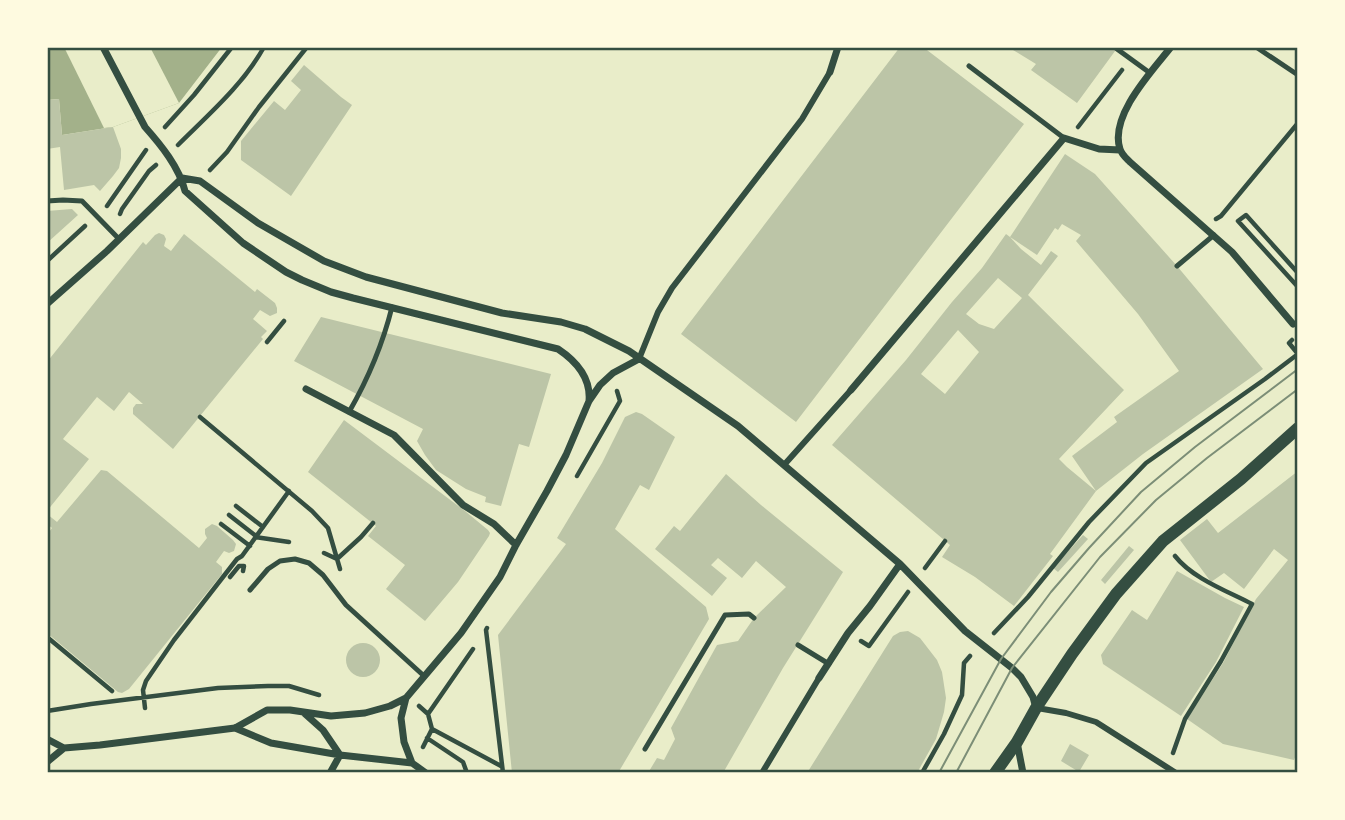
<svg xmlns="http://www.w3.org/2000/svg" width="1345" height="820" viewBox="0 0 1345 820" font-family="Mulish,sans-serif">
<style>
.water{fill:#a3b18a}
.pier{fill:#e9edc9}
.building{fill:#bcc5a7;fill-rule:evenodd}
.lines{fill:none;stroke-linecap:round;stroke-linejoin:round}
.path{stroke:#344e41;stroke-width:4.5}
.service{stroke:#344e41;stroke-width:5}
.pedestrian{stroke:#344e41;stroke-width:6}
.minor{stroke:#344e41;stroke-width:7}
.tertiary{stroke:#344e41;stroke-width:12}
.tram{stroke:#7c8e77;stroke-width:2}
.neatline{fill:none;stroke:#344e41;stroke-width:2.5}
</style>
<rect width="100%" height="100%" fill="#e9edc9"/>
<path class="water" d="M47,47h175l-43,56 -66,24 -51,8 -3,-36 -12,1z"/>
<path class="pier" d="M64,47h86l29,56 -66,24 -9,1z"/>
<path class="building" d="M900,47h23l101,77 -228,298 -115,-88z
M1008,47h110l-41,56 -46,-33 5,-6z
M304,65l37,32 11,8 -61,91 -50,-36v-19l33,-40 11,9 16,-20 -10,-9z
M59,99l3,36 51,-8 8,22v9l-2,10 -6,8 -13,15 -6,-6 -30,5 -4,-43 -13,2v-49z
M1065,154l30,20 82,92 86,103 -120,85 -47,37 -24,-35 45,-34 -3,-5 65,-46 -41,-57 -62,-73 5,-6 -19,-11 -4,6 -3,-2 -18,27 -27,-18 11,12 20,16 10,-14 7,5 -30,39 96,95 -65,69 8,8 29,24 -46,63 3,2 -39,50 -39,-29 -33,-20 8,-12 -118,-100 74,-85 46,-58 30,-34 24,-34 4,3zM998,278l24,20 -28,31 -15,-5 -13,-10zM958,330l21,22 -34,42 -24,-20z
M72,209l6,6 -31,28v-32z
M159,233l5,2 2,4 -2,7 7,5 13,-17 71,58 2,-3 18,14 2,5v5l-7,3 -10,-6 -7,9 14,12 -6,6 2,2 -90,110 -40,-35v-6l3,-4h7l-14,-12 -15,19 -17,-14 -34,42 26,20 -42,52v-149l96,-120 3,3 9,-10z
M321,317l230,57 -22,73 -10,-3 -18,62 -16,-4 1,-5 -20,-8 -30,-19 -11,-15 -8,-14 6,-12 -129,-68z
M636,412l6,2 33,23 -26,53 -9,-5 -25,44 91,78 3,12 -91,154h-106l-14,-138 68,-91 -9,-6 45,-75 23,-46z
M344,420l121,91 23,19 2,3 -1,3 -31,46 -33,39 -39,-32 19,-24 -37,-29 8,-10 -68,-54z
M101,470l6,1 92,77 8,-10 -2,-4v-5l7,-5 5,2 16,14 3,4 -2,7 -5,2 -5,-2 -8,11 6,5v7l-93,115 -7,4 -4,-1 -71,-59v-98l5,-7 -5,-4v-10l10,8z
M1298,471v279l-4,10 -71,-16 -36,-25 36,-56 33,-64 32,-39 -14,-11 -30,40 -20,-16 -13,9 -31,-42 27,-21 11,14z
M726,474l35,31 82,67 -60,96 -60,105h-75l9,-15 7,2 11,-21 -4,-11 46,-83 21,-4 16,-23 32,-31 -30,-26 -14,17 -24,-20 -7,7 16,13 -15,18 -57,-47 19,-23 6,5z
M1083,535l5,4 -30,33 -5,-4z
M1129,546l5,4 -29,34 -4,-4z
M1177,571l48,27 19,9 -28,55 -35,54 -78,-52 -2,-9 31,-45 15,10z
M908,631l12,7 17,22 5,12 4,26 -2,14 -8,27 -19,34h-110l86,-137 7,-4z
M346 660a17 17 0 1 1 34 0a17 17 0 1 1-34 0Z
M1070,744l19,11 -10,17 -18,-11z"/>
<g class="lines">
<path class="path" d="M165,127l29,-32 38,-48
M1078,127l44,-57
M178,145c30,-30 65,-60 86,-98
M210,170l17,-18 32,-45 48,-60
M107,206l39,-56
M120,214l2,-5 27,-38 7,-6
M1216,219l5,-3 77,-93
M47,261l38,-35
M1298,273l-52,-58 -8,6 60,66
M1292,340l-3,3 9,11
M267,342l17,-21
M200,417l112,94 16,17 12,41
M577,476l43,-75 -3,-10
M236,506l27,21
M229,515l27,21
M221,524l29,22
M255,537l34,5
M324,553l13,6 24,-22 12,-14
M925,568l20,-27
M230,577l9,-11h5l-1,5
M487,628l-1,2 17,143
M994,633l34,-36 61,-75 57,-59 119,-84 33,-25
M47,637l65,54
M861,641l8,5 39,-54
M419,706l9,8 4,15 -9,18
M145,708l-2,-18 3,-9 28,-41 63,-81 5,-3 47,-65
M47,711l44,-7 127,-16 50,-2h21l30,9
M428,714l45,-65
M432,729l69,37
M427,738l36,24 4,11
M1173,753l12,-34 36,-58 31,-57c-25,-13 -60,-26 -77,-48
M922,773l22,-39 18,-39 2,-32 6,-7"/>
<path class="service" d="M1256,47l42,28
M1117,49l33,24
M969,66l95,72
M47,201l16,-1 19,1 37,38
M1177,266l37,-31
M349,412c19,-33 34,-69 43,-105
M250,590l18,-21 12,-8 15,-2 14,4 14,12 23,30 78,71
M798,645l31,19
M645,749l80,-134 24,-1 5,4"/>
<path class="pedestrian" d="M639,359l19,-47 14,-24 130,-169 28,-47
M784,465l67,-75
M1037,708l29,5 30,9 80,51
M762,773l57,-95"/>
<path class="minor" d="M103,47l42,80c16,18 34,40 40,64l58,52 43,29 16,8 29,12 22,6 205,51c18,12 33,29 31,52
M1171,47c-19,24 -62,69 -51,102 2,6 6,9 10,13l102,90 61,72
M830,72l8,-25
M182,178l18,3 58,42 66,38 42,16 136,36 59,9 24,7 44,22 109,75 162,138 65,67 47,37 9,9 12,20 3,11
M47,304l60,-53 75,-73
M306,389l88,46 69,70 31,19 22,21
M851,390l213,-252 35,11 21,1
M819,678l29,-45 22,-27 30,-42
M304,713l19,17 17,25
M235,728l36,15 69,12 72,8
M47,739l17,9 36,-3 135,-17 32,-18h23l41,6 34,-3 25,-7 16,-8
M1017,742l6,31
M47,762l17,-14
M412,763l-8,-21 -3,-24 5,-20 55,-65 39,-56 16,-32 31,-54 19,-36 23,-54 11,-16 13,-12 26,-14
M412,763l14,10
M330,773l10,-18"/>
<path class="tertiary" d="M995,773l22,-31 19,-34 36,-54 44,-60 47,-53 78,-62 57,-51"/>
<path class="tram" d="M939,773l62,-114 50,-67 38,-44 52,-56 54,-45 103,-78
M956,773l56,-105 88,-111 56,-57 51,-42 91,-69"/>
</g>
<rect width="1345" height="820" fill="none" stroke="#fefae0" stroke-width="98"/>
<rect x="49" y="49" width="1247" height="722" class="neatline"/>
</svg>
